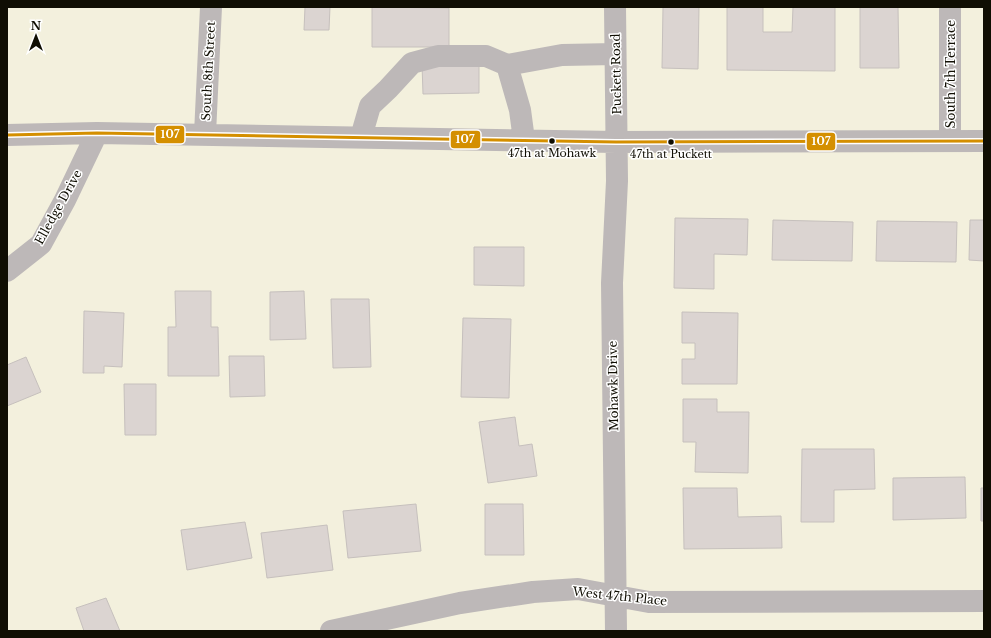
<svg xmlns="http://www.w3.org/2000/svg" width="991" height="638" viewBox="0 0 991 638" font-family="'Libre Baskerville',serif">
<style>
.building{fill:#dbd4d1;stroke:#c6c0bd}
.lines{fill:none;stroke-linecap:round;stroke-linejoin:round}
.minor{stroke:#bdb8b8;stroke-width:22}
.bus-1-casing{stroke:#fff;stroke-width:6}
.bus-1{stroke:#d48f00;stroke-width:3}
.bus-dot{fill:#100e03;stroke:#fff;stroke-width:1.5}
.labels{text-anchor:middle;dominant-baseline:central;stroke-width:3;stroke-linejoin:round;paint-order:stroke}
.bus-label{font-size:11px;fill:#100e03;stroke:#fff}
.street-label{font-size:12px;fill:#100e03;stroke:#fff}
.line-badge{stroke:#fff;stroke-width:1.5}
.badge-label{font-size:11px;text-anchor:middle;font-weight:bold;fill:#fff}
</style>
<rect width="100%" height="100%" fill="#f3f0dd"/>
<path class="building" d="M305,7h25l-1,23h-25z
M372,7l77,1v39h-77z
M663,7h36l-1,62 -36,-1z
M727,7h36v25h29l1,-25h42v64l-108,-1z
M860,7h38l1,61h-39z
M479,63v30l-56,1 -1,-30z
M675,218l73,1 -1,36 -33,-1v35l-40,-1z
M773,220l80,2 -1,39 -80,-1z
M970,220h14v41l-15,-1z
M877,221l80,1 -1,40 -80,-1z
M474,247h50v39l-50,-1z
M175,291h36v36h7l1,49h-51v-49h8z
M304,291l2,48 -36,1v-48z
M331,299h38l2,68 -38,1z
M84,311l40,2 -2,54 -18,-1v7h-21z
M682,312l56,1 -1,71h-55v-25h13v-16h-13z
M463,318l48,1 -2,79 -48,-1z
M229,356h35l1,40 -35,1z
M26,357l15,35 -34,14v-41z
M124,384h32v51h-31z
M683,399h34v13h32l-1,61 -53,-1 1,-30h-13z
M515,417l4,29 13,-2 5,32 -49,7 -9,-61z
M802,449h72l1,40 -41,1v32h-33z
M965,477l1,41 -73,2v-42z
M683,488h54l1,29 43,-1 1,32 -98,1z
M981,488h3v33h-3z
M416,504l5,47 -73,7 -5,-47z
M485,504h38l1,51h-39z
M245,522l7,36 -65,12 -6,-40z
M327,525l6,45 -66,8 -6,-45z
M106,598l14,33h-36l-8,-23z"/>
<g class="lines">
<path class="minor" d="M615,7l2,174 -5,102 4,348
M950,7v134
M507,65l55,-10 53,-1
M205,134l6,-127
M7,135l90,-2 519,9 368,-1
M361,137l9,-31 18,-17 24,-26 26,-7h48l21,9 13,45 4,30
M7,271l34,-27 24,-44 32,-67
M331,631l129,-28 73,-11 45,-3 71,13 335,-1"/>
<defs>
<path id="bus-1" d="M7,135l90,-2 519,9 368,-1"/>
</defs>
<use href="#bus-1" class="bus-1-casing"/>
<use href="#bus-1" class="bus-1"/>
</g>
<g class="bus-dot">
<circle cx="552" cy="141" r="3.5"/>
<circle cx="671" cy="142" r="3.5"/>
</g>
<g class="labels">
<g class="bus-label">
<text x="552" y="153">47th at Mohawk</text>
<text x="671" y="154">47th at Puckett</text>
</g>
<g class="street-label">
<text transform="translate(208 71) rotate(-87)">South 8th Street</text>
<text transform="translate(616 74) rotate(-91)">Puckett Road</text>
<text transform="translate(950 74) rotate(-90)">South 7th Terrace</text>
<text transform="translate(58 207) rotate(-61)">Elledge Drive</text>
<text transform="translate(613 386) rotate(-91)">Mohawk Drive</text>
<text transform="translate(620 596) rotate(6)">West 47th Place</text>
</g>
</g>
<g class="line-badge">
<rect x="155" y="125" width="30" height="19" rx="4" fill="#d48f00"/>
<rect x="450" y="130" width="31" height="19" rx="4" fill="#d48f00"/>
<rect x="806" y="132" width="30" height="19" rx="4" fill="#d48f00"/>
</g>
<g class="badge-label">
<text x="170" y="138">107</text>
<text x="465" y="143">107</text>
<text x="821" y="145">107</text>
</g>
<rect width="991" height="638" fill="none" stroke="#100e03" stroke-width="16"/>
<g transform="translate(36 36)" stroke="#ffffff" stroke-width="3" paint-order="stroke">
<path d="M0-3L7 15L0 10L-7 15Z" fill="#100e03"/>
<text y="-6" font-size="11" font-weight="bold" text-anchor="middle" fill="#100e03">N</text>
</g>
</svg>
